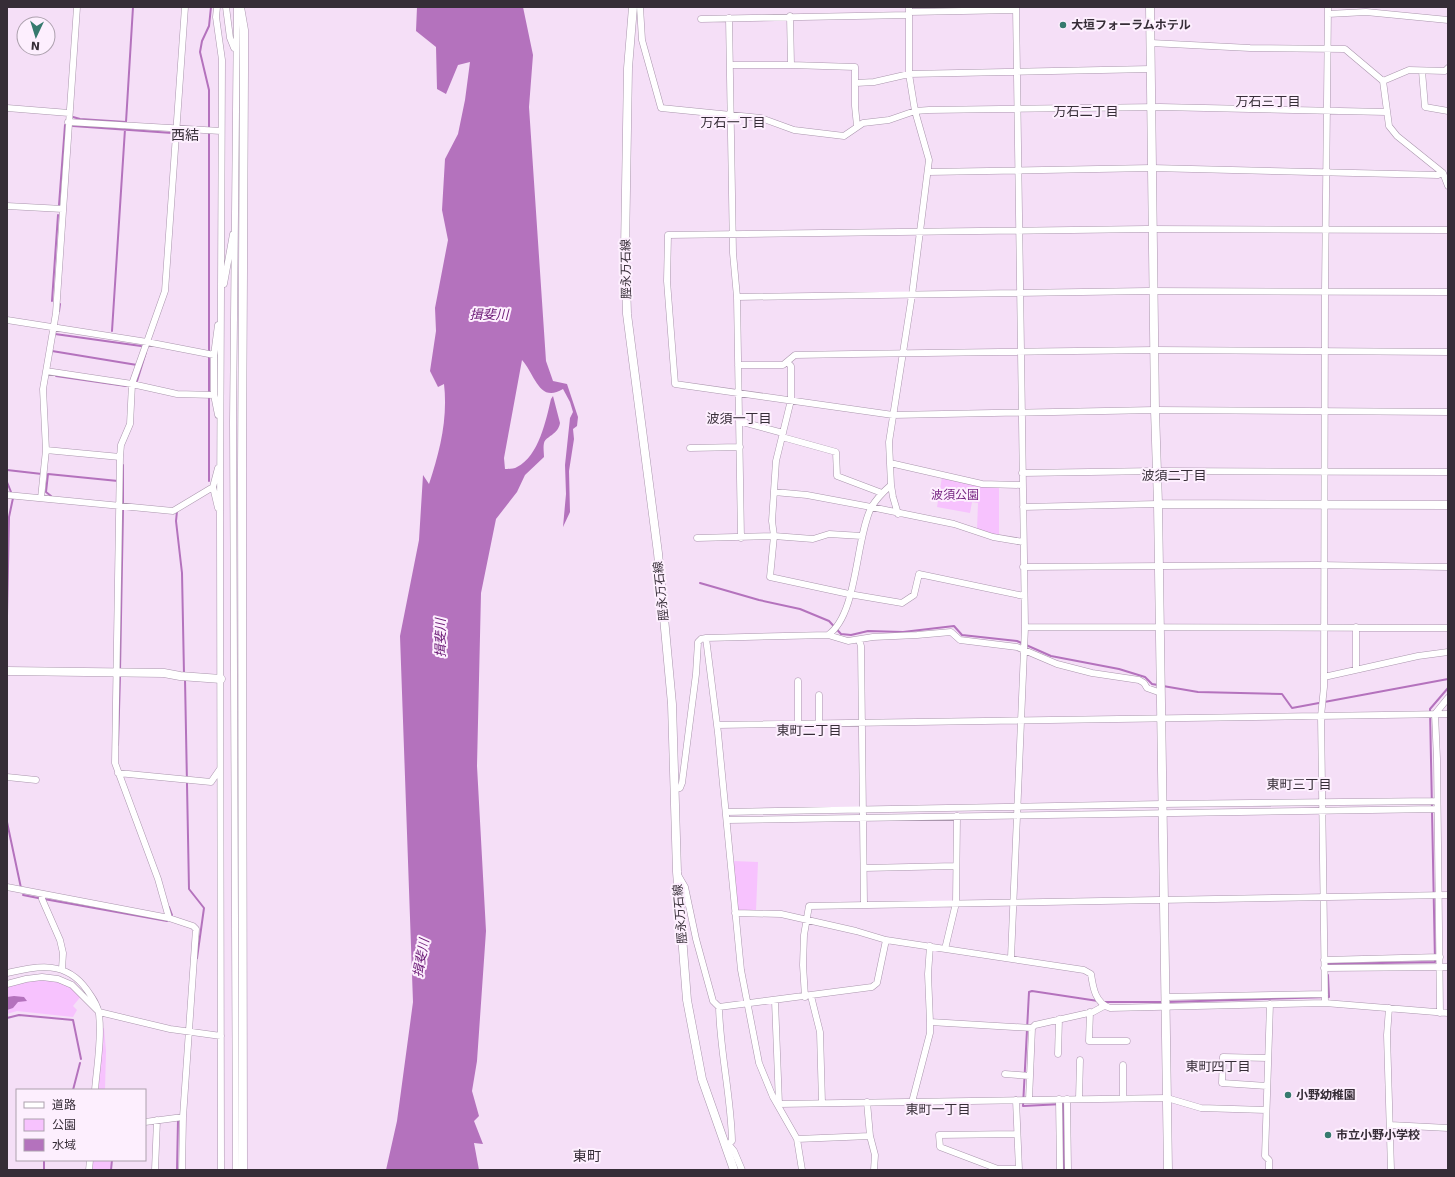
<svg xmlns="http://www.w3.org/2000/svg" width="1455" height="1177" viewBox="0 0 1455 1177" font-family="'DejaVu Sans','Noto Sans JP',sans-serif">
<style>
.green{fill:#f7c2fe}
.water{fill:#b472bd}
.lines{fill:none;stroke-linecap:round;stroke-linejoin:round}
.stream{stroke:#b472bd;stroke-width:2}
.street-casing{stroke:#aa96ad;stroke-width:7}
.secondary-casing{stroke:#aa96ad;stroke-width:9}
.street{stroke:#fff;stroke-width:6}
.secondary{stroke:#fff;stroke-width:8}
.poi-dot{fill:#367a6e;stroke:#fdeffe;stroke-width:1.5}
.labels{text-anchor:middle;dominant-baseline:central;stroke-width:4;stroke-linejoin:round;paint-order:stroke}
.poi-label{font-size:12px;font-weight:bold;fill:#362d37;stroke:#fdeffe;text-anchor:start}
.street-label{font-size:12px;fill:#362d37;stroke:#fdeffe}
.park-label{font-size:12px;fill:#772682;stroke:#fdeffe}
.neighbourhood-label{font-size:13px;fill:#362d37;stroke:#fdeffe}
.water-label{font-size:13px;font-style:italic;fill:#6b1976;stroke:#fdeffe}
.quarter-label{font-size:14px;fill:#362d37;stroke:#fdeffe}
</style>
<rect width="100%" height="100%" fill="#f5dff7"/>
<path class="green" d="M942,477l57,10v49l-22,-6 1,-27 -6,-1 -2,11 -33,-6z
M733,861l25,1 -2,49h-19z
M42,978l26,6 14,11 -9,11 4,4 -4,7 -56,-6 -10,3v-28z
M101,1028h3l2,23 -1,39h-8z
M93,1160h19v10h-19z"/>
<path class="water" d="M417,7h106l10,48 -4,52 17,254 7,20 14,3 11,33 -1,9 -4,3 1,10 -5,32 1,41 -7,15 3,-33 -1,-29 5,-47 3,-6 -3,-10 -7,-13c-24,15 -28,-15 -41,-29l-18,98 1,11c3,0 9,0 12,-2 22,-11 29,-47 34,-68l2,-3 7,27c-2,12 -14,13 -16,20 -1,4 0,10 0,14l-19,18 -8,17 -21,27 -15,74 -4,173 9,165 -9,130 -5,30 7,25 -5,5 9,23 -9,-1 5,27h-93l11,-49 16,-119 -13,-366 19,-96 4,-65 6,9c11,-33 19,-66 15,-100l-6,3 -8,-16 6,-40 -1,-23 13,-68 -6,-30 3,-51 13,-25 7,-34 5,-38 -12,3 -12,29 -9,-5 -1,-42 -20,-16z
M14,996l10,1 3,4 -9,1 -5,6 -6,2v-13z"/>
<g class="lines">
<path class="stream" d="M73,117l7,2 46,3 7,-115
M73,126l99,7 2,3
M59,205l6,-80
M52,301l6,-86
M59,311l1,-7
M112,331l13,-202
M55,334l86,12
M52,351l85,14
M56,376l70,10
M137,381l9,-29
M123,465v38
M7,470l35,4
M209,481v-391l-9,-38 2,-11 7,-15 2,-19
M7,482l4,10
M51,496l-5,-4 2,-18 70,7
M177,511l-1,10 6,52 2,101
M700,583l59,17 41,9 29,12 12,13 10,1 17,-4 35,1 51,-6 8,9 55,6 34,15 68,13 26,8 7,7 6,1
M7,616l2,-99 4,-19
M120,671l3,-161
M185,679l4,210 15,19 -7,50
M1163,686l35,6 84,2 10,14 156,-29
M118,745l2,-69
M7,822l14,66
M23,895l15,3
M44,899l123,22
M169,907l3,8
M1327,964l108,-2 -5,-253 18,-21
M1104,1002h60
M1168,1002l161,-5 -1,-22
M7,1018l12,-3 54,5 8,39
M73,1090l7,-27
M44,1170v-10
M111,1170l1,-10
M177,1170l1,-50
M1064,1170l-1,-66 -40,2 6,-114 3,-1 66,10"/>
<defs>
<path id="street" d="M217,7l-1,10 6,43 -2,458 1,652
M226,7l4,31 4,10
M640,7l2,33 19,68 100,10 33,12 50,6 19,-13 26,-3 26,-9 14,-1 231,-3 226,5
M909,12l107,-2
M1328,14l38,-2 82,8
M729,18l4,235 4,44 4,241
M701,19l208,-4
M1151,43l99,5 95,1 38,32 6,45 8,10 46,37 5,13
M730,65h61l-1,-49
M791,65l64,2v39l2,20
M1422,71l3,36 23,4
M1383,81l26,-11 36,1 3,-3
M856,83l18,-1 35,-8 242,-5
M7,108l62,5
M68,122l153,9
M928,172l224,-4 286,7 5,-2
M7,206l56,3
M1448,230l-301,-1 -479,6 -1,46 8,103 218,31 262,-5 293,2
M224,284l9,-50
M737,297l411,-6 300,1
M7,320l140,22 67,13
M787,362l4,4v34l-15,61 -4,60 2,15 -4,41 79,17 53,9 12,-8 5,-21 105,22
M738,365h45l12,-10 58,-1 302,-4 293,2
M46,371l86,13 45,10 37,1 4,20
M214,395v-40l4,-30
M739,421l44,12
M782,437l54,15 1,24 45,17
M690,448l50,-1
M46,450l74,7
M890,463l92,21 40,1
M1022,473l135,-2 291,1
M891,485l2,12 5,17
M774,492l33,3 64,12 83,17 39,13 30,5
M7,495l166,16 40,-24
M41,498l5,-48 -3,-61 13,-76 21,-306
M1023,507l135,-3
M218,508l-5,-21 5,-19
M697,538l77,-2 39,3 16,-5 33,2
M1023,567l294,-2 131,2
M1025,627l423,1
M1356,627v42
M828,635l20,6 25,-4 44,-2 34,-3 9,8 57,7 40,17 35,9 47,7 5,3 3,5 14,5
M706,638l12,95 23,237 18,93 14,34 24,42 5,31
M859,640l2,6 3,258
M1324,677l94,-21 30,-4
M798,681v43
M819,724v-29
M717,725l731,-11
M118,773l93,9 9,-13
M7,777l29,3
M674,789l6,-1 2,-5 14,-109 2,-32 3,-3 5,-1 122,-3c30,-21 27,-94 43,-127 5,-9 12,-16 20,-23l-2,-43 23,-147 17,-135 -14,-49 -6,-37v-67
M726,812l436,-8 275,-3
M727,820l710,-11
M864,868l92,-2
M678,875l7,12 11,52 17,62 6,6c1,45 12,89 13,134l-6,5
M7,887l162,31 24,8 3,3 -13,188 -1,53
M42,895v4l18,41 3,13 -1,16
M735,913l46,1 75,17 30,9
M169,918l-11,-39 -43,-116 5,-306 1,-12 9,-21 2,-40 33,-93 20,-284
M930,946l-2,28 2,48 102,6
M945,949l11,-46 1,-87
M1011,958l14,-331 -9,-620
M1324,960l116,-3
M1324,968l124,-1
M7,973c31,-7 59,-13 80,17 5,7 11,15 12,24 3,25 -2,51 -4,76
M7,984l19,-5 16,-2 16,2 14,6 27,27 71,17 51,7
M811,996l9,36 2,71
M805,997l-2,-32 1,-30 5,-29 639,-11
M1166,997l159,-3
M775,1001l4,103
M1325,1003l-4,-287 3,-29 1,-396 3,-284
M719,1007l153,-20 5,-4 9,-43 198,30 7,4c2,13 4,29 19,34l215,-5 123,10
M1389,1008l-2,27 4,135
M1090,1012l-1,29h38
M1440,1013l-3,-254 -2,-45 13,-16
M1058,1054l1,-35
M1005,1074l25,2
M1267,1086l-45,-3 1,-26 45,1
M1123,1098v-33
M1059,1099l1,71
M1067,1099l1,71
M1079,1099l1,-39
M1016,1100l3,70
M1029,1100l3,-72 3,-3 58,-13 11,-6
M867,1102l3,34 5,19 -1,15
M912,1102l18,-69v-11
M779,1104l388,-6 34,10 65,2
M145,1122l38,-5
M1390,1125l58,3
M1017,1134l-78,1 1,12 58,22h21
M797,1139l73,-3
M729,1145l5,6 8,19
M89,1170l1,-10
M155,1170l2,-50
M236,1170l-3,-748 4,-415
M1269,1170v-10l-4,-4 5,-152"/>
<path id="secondary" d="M240,7l4,23v41l-2,399 1,700
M633,7l-5,61 -3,181 2,65 31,239 14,151 5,168 10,128 15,79 32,91
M1150,7l5,403 3,94 290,1
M1158,504l10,666
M7,671l157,2 16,3 41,3"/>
</defs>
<use href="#street" class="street-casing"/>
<use href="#secondary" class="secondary-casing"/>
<use href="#street" class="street"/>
<use href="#secondary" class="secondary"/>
</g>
<g class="poi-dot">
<circle cx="1063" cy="25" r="4"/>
<circle cx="1288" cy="1095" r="4"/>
<circle cx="1328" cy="1135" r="4"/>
</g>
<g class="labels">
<g class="poi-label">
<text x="1071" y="25">大垣フォーラムホテル</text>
<text x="1296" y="1095">小野幼稚園</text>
<text x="1336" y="1135">市立小野小学校</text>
</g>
<g class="street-label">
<text transform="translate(626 269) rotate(-91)">脛永万石線</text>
<text transform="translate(661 591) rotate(-96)">脛永万石線</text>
<text transform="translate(680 914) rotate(-95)">脛永万石線</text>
</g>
<g class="park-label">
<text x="955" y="495">波須公園</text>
</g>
<g class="neighbourhood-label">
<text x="1268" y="101">万石三丁目</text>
<text x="1086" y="111">万石二丁目</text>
<text x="733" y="122">万石一丁目</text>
<text x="739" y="418">波須一丁目</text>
<text x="1174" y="475">波須二丁目</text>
<text x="809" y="730">東町二丁目</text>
<text x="1299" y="784">東町三丁目</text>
<text x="1218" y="1066">東町四丁目</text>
<text x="938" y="1109">東町一丁目</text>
</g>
<g class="water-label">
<text x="489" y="314">揖斐川</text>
<text transform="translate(440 638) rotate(-90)">揖斐川</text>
<text transform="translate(421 958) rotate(-80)">揖斐川</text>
</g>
<g class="quarter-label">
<text x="185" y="135">西結</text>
<text x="587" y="1156">東町</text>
</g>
</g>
<rect width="1455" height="1177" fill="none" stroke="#362d37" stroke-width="16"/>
<rect x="16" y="1089" width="130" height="72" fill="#fdeffe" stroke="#ada1ae"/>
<rect x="24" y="1102" width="20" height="6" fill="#ffffff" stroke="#ada1ae"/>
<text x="52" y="1109" font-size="12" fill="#362d37">道路</text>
<rect x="24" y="1119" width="20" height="12" fill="#f7c2fe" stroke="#ada1ae"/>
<text x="52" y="1129" font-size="12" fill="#362d37">公園</text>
<rect x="24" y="1139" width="20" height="12" fill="#b472bd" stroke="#ada1ae"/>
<text x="52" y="1149" font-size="12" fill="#362d37">水域</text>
<g transform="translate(36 36) rotate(184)"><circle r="19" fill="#fdeffe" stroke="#ada1ae"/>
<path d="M0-3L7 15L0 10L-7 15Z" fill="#367a6e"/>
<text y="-6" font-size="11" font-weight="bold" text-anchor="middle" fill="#362d37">N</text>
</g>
</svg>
